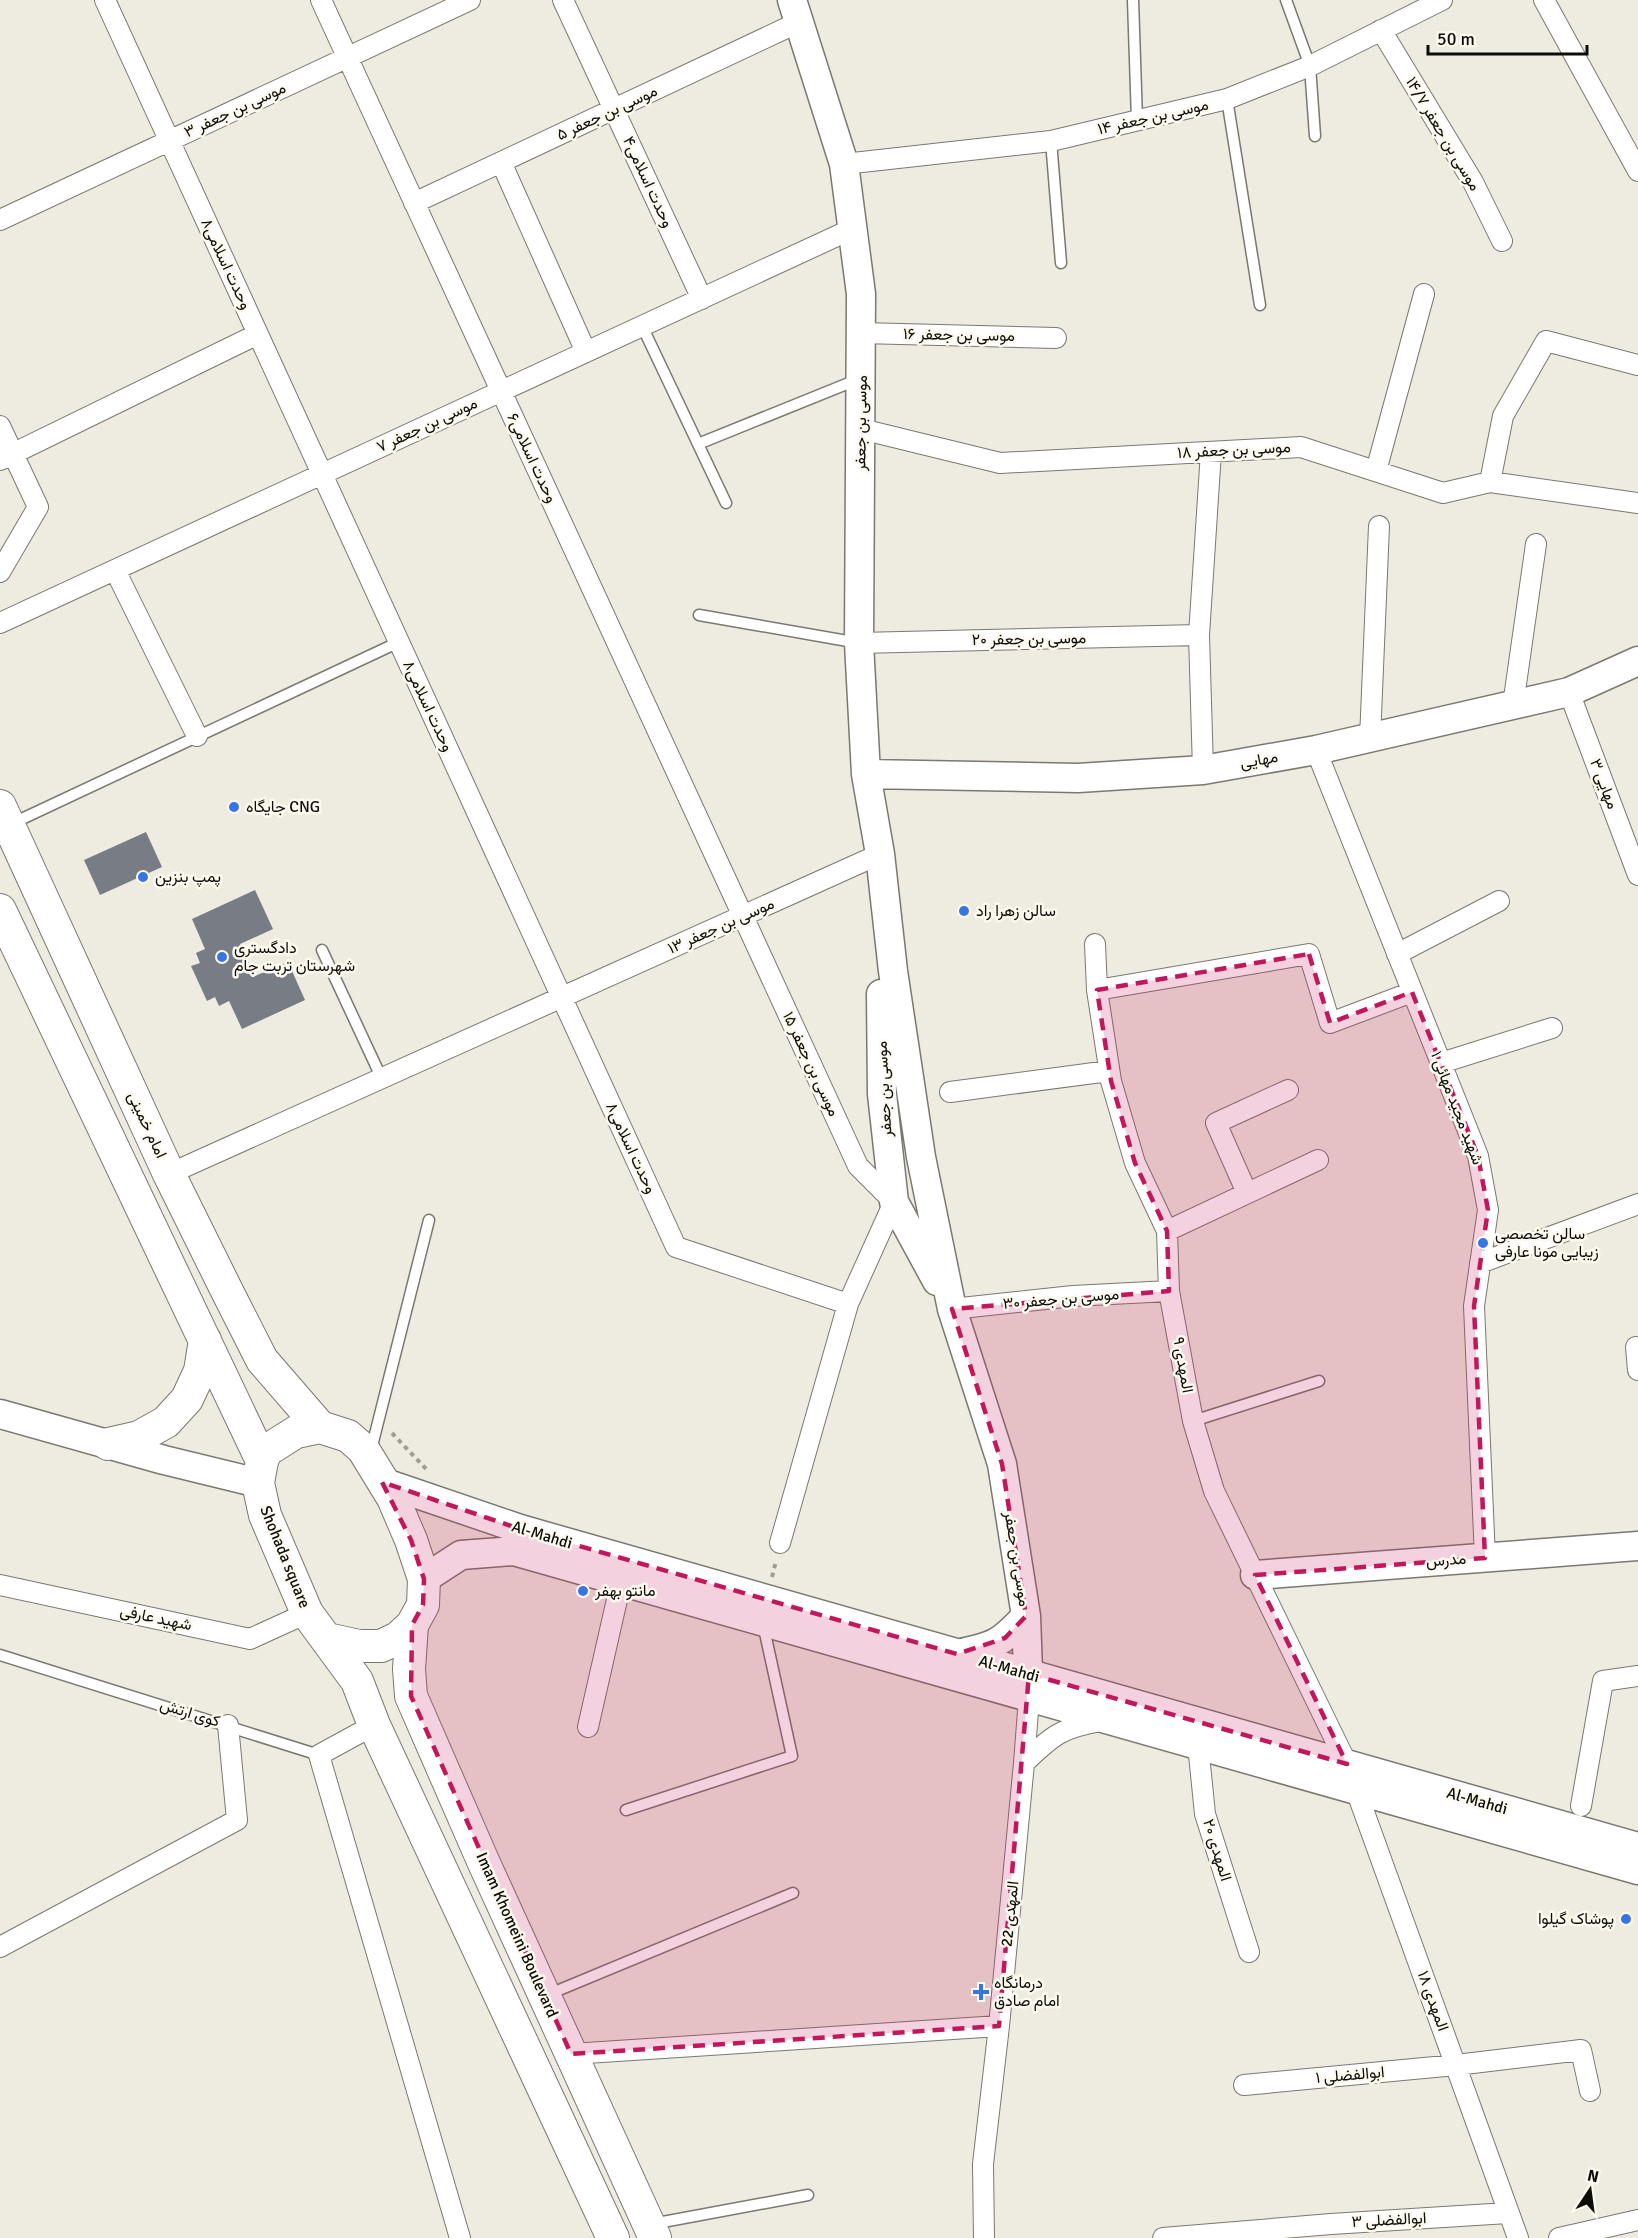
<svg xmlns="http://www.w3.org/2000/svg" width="1638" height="2238" viewBox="0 0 1638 2238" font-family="Signika,Vazirmatn,sans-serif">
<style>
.building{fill:#777c85}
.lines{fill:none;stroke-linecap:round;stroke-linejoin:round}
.lane-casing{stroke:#7a786f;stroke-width:13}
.street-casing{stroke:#7a786f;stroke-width:22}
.secondary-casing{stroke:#7a786f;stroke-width:31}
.primary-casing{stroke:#7a786f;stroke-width:34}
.path{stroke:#9e9d95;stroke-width:4;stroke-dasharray:4.5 4.5;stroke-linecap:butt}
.lane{stroke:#fff;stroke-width:10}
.street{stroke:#fff;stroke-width:20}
.secondary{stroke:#fff;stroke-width:28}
.primary{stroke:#fff;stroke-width:32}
.marked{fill:#c2185b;fill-opacity:0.2;stroke:#c2185b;stroke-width:4.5;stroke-dasharray:12 8;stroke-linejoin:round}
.poi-dot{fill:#3875e4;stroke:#fcf9ef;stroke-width:2}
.labels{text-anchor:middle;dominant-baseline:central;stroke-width:5;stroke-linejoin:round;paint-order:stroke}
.street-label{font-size:16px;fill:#0d0c09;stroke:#fcf9ef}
.poi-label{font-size:16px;fill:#0d0c09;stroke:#fcf9ef;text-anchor:start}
</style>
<rect width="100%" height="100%" fill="#eeece1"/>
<path class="building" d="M146,832l16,35 -62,28 -16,-35z
M255,890l18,39 -33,15 15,32 33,-14 17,38 -63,29 -13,-28 -10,5 -4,-9 -8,4 -16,-35 9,-3 -4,-10 9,-4 -13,-30z"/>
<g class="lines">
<defs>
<path id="lane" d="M1133,0l4,120
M1286,0l24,66 5,70
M1227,99l33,206
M1051,141l10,122
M642,326l84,177
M698,444l161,-65
M699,615l160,28
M11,824l388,-182
M322,950l60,129
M1193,1421l126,-40
M371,1450l58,-230
M0,1655l319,100
M626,1810l166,-54 -29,-132
M547,1995l246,-102
M652,2224l156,-29"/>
<path id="street" d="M105,0l571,1247 172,57
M321,0l537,1166 36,36 -46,102 -68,239
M563,0l139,299
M1544,0l94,171
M1381,30l92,152 29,59
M501,162l85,190
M844,164l207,-23 176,-42 83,-33 132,-66
M414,203l385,-181
M0,220l470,-220
M861,333l195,5
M0,426l38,81 -38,65
M861,429l139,34 301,-16 142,46 47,-11 148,21
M0,460l258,-126
M1376,471l48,-177
M1490,482l13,-66 43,-75 92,24
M115,570l82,166
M0,623l854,-395
M859,643l340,-8
M1569,692l69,183
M1513,705l23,-161
M1370,739l9,-213
M1316,750l162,406 10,54 -14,96 11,252
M1203,770l-4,-135 12,-183
M1095,944l2,46 14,91 24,82 32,68 2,60 24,130 21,70 133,273
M1397,954l102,-53
M1097,990l212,-36 21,69 82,-31
M1441,1063l111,-35
M950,1092l159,-21
M169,1174l711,-320
M1247,1193l-31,-70 72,-33
M1167,1231l151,-71
M1480,1263l158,-59
M952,1309l121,-13 96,-5
M1636,1347l2,23
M0,1585l250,54 57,-26
M374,1725l-55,30 141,483
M588,1727l33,-145
M1198,1745l7,69 44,138
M1024,1763c29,-28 37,-35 77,-42
M1356,1790l162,448
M1581,1806l22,-125 35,-5
M0,1947l237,-127 -9,-95
M571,2054l428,-28
M1244,2085l212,-20 125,-15 9,41
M984,2238l-1,-74 16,-138 25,-263 5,-65
M1163,2238l168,-14 177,-11
M1559,2238l79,-18"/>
<path id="secondary" d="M792,0l52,164 17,130 -2,349 7,131 14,80 13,117 28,186 31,152 50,155 24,152 3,82
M866,774l212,4 125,-8 113,-20 253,-58 69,-31
M881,994l1,100 12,108 43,79
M0,1414l164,46 94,23
M382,1482l138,47 1118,318
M1255,1575l383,-29
M424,1579l37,-24 53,-4 1124,319
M957,1654c38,-8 43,-10 69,-38"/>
<path id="primary" d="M0,806l169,368 57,115 36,71 58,67
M0,910l262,551
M108,1444l31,-7 27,-15 21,-23 13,-28 5,-31
M412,1625l-3,44 2,27 72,165 172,377
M327,1639l32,7h22l17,-8 14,-13 11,-20 1,-26 -13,-39 -18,-42 -30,-49 -15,-13 -28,-9 -24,5 -30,19 -4,10 -4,22 7,32 42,98 50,68 17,44 239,513"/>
</defs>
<use href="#lane" class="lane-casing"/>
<use href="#street" class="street-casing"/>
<use href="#secondary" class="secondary-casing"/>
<use href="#primary" class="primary-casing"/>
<path class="path" d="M392,1433l36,38
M772,1577l4,-16"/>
<use href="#lane" class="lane"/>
<use href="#street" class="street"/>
<use href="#secondary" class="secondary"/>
<use href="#primary" class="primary"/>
</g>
<path class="marked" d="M1309,954l21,69 82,-31 66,164 10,54 -14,96 11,252 -230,17 92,189 -318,-90 -30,352 -428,28 -160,-358 1,-71 11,-20 1,-26 -13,-39 -29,-58 138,47 437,125 48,-16 21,-22 -24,-152 -50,-155 217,-18 -2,-60 -32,-68 -24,-82 -14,-91z"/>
<g class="poi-dot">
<circle cx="234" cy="807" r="6"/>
<circle cx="143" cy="877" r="6"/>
<circle cx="964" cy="911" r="6"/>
<circle cx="222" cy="957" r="6"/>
<circle cx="1483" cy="1243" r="6"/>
<circle cx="583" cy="1591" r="6"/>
<circle cx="1626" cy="1919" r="6"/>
<path d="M978 1983h6v6h6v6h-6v6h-6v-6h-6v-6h6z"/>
</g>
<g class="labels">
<g class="street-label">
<text transform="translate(235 110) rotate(-25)">موسی بن جعفر ۳</text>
<text transform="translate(607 113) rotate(-25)">موسی بن جعفر ۵</text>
<text transform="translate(1153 117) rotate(-13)">موسی بن جعفر ۱۴</text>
<text transform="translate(1443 134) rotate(59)">موسی بن جعفر ۱۴/۷</text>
<text transform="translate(648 182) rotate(65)">وحدت اسلامی۴</text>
<text transform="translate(226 264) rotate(65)">وحدت اسلامی۸</text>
<text transform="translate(959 335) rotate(1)">موسی بن جعفر ۱۶</text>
<text transform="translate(861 423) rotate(-89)">موسی بن جعفر</text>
<text transform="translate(427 425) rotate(-25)">موسی بن جعفر ۷</text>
<text transform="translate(1234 450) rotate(-3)">موسی بن جعفر ۱۸</text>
<text transform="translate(532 458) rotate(65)">وحدت اسلامی۶</text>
<text transform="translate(1029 639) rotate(-1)">موسی بن جعفر ۲۰</text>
<text transform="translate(428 706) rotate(65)">وحدت اسلامی۸</text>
<text transform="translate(1259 760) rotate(-10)">مهایی</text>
<text transform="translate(1604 784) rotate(69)">مهایی ۳</text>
<text transform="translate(721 926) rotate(-24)">موسی بن جعفر ۱۳</text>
<text transform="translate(811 1064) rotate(65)">موسی بن جعفر ۱۵</text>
<text transform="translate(884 1089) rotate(-93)">موسی بن جعفر</text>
<text transform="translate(1457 1108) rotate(69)">شهید مجید مهائی ۱</text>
<text transform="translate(147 1125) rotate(65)">امام خمینی</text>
<text transform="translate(631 1148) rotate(65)">وحدت اسلامی۸</text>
<text transform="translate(1061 1299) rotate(-5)">موسی بن جعفر ۳۰</text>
<text transform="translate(1183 1365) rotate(80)">المهدی ۹</text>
<text transform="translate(542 1535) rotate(17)">Al-Mahdi</text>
<text transform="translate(285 1557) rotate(68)">Shohada square</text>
<text transform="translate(1017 1559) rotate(81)">موسی بن جعفر</text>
<text transform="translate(1446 1560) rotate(-4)">مدرس</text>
<text transform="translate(156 1618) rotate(12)">شهید عارفی</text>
<text transform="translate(1009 1669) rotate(16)">Al-Mahdi</text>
<text transform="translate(190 1713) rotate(17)">کوی ارتش</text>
<text transform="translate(1477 1801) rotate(16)">Al-Mahdi</text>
<text transform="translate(1217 1850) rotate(73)">المهدی ۲۰</text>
<text transform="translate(1010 1914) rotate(-84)">المهدی 22</text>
<text transform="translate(517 1935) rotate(66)">Imam Khomeini Boulevard</text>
<text transform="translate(1433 2001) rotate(70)">المهدی ۱۸</text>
<text transform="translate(1350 2075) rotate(-5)">ابوالفضلی ۱</text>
<text transform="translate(1389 2220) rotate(-3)">ابوالفضلی ۳</text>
</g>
<g class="poi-label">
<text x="246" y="807">جایگاه CNG</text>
<text x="155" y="877">پمپ بنزین</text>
<text x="976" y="911">سالن زهرا راد</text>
<text x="234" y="948">دادگستری<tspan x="234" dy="18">شهرستان تربت جام</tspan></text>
<text x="1495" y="1234">سالن تخصصی<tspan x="1495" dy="18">زیبایی مونا عارفی</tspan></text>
<text x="595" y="1591">مانتو بهفر</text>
<text x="1614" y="1919" text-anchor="end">پوشاک گیلوا</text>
<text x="994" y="1983">درمانگاه<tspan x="994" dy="18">امام صادق</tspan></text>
</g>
</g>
<g transform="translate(1590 2190) rotate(13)" stroke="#fcf9ef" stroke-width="4.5" paint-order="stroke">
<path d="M0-4.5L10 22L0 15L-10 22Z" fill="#0d0c09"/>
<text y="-9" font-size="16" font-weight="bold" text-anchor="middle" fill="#0d0c09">N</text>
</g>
<path d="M1428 45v9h159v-9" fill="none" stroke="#0d0c09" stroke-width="3"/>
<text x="1437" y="45" font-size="18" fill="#0d0c09" stroke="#fcf9ef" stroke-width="4.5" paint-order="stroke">50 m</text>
</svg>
